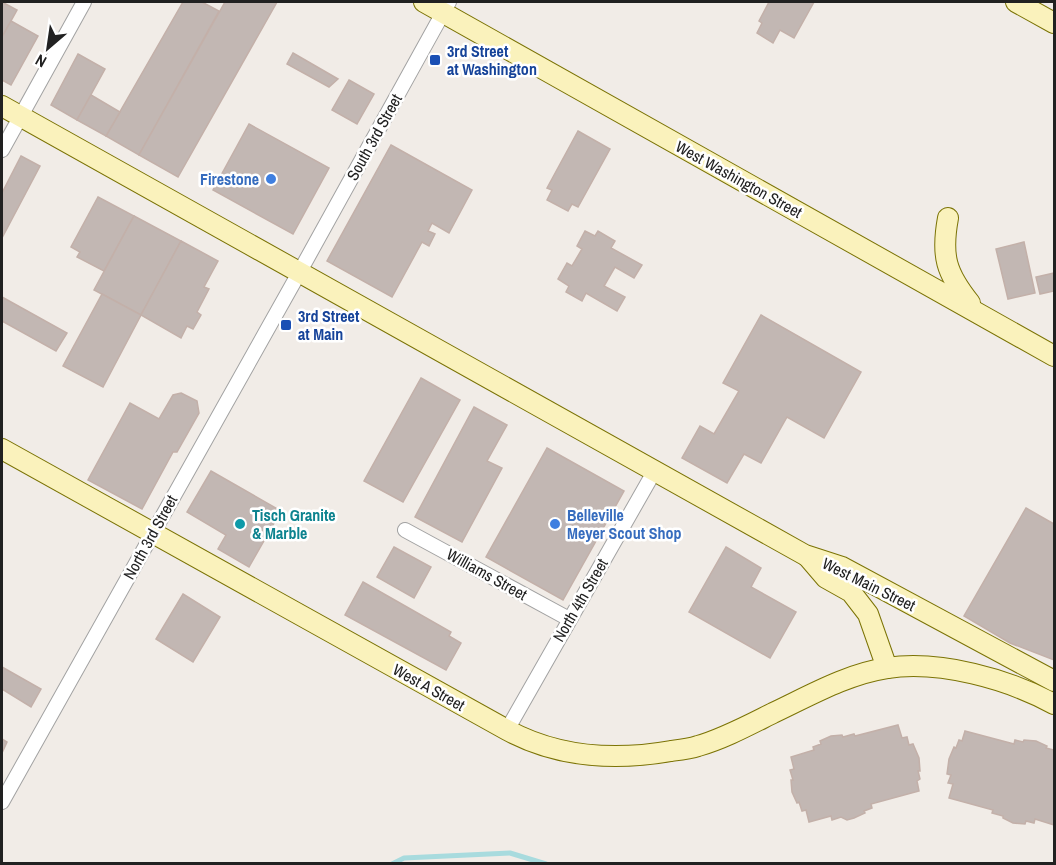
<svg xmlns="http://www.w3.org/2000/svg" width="1056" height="865" font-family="'Archivo Narrow',sans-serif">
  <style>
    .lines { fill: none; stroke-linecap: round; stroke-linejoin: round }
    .stream { stroke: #a8dbde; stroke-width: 5 }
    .building { fill: #c2b7b3; stroke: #c3b0a9; stroke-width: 1.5 }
    .street-casing { stroke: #a2a2a2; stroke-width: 16 }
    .secondary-casing { stroke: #7b7305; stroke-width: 22 }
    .street { stroke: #fff; stroke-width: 14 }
    .secondary { stroke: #faf2bc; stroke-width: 20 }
    .transit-dot { fill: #1a4fb4; stroke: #fff; stroke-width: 2 }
    .shop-dot { fill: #3f7fe0; stroke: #fff; stroke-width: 2 }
    .culture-dot { fill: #0f9aa8; stroke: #fff; stroke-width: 2 }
    .labels { text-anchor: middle; stroke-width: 5; stroke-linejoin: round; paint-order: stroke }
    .transit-label { font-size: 16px; font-weight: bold; fill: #164399; stroke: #fff; text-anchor: start }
    .street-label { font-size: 16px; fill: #212121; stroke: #fff }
    .shop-label { font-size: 16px; font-weight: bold; fill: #366cbe; stroke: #fff; text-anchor: end }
    .culture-label { font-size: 16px; font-weight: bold; fill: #0d838f; stroke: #fff; text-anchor: start }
  </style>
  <rect width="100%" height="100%" fill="#f1ece7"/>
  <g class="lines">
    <polyline class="stream" points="392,864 404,858 510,853 546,864"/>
  </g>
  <g class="building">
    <polygon points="2,2 17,10 2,37"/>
    <polygon points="183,2 202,2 219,11 139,155 106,136"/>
    <polygon points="225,2 277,2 178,177 139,155"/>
    <polygon points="769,2 814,2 794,38 780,30 773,43 757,33 762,23 759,21"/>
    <polygon points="11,21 38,36 11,85 2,80 2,37"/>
    <polygon points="293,53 338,79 329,87 287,64"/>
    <polygon points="78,54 105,69 77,120 51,105"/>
    <polygon points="349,80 374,94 357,124 332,110"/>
    <polygon points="91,95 120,112 106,136 77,120"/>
    <polygon points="249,124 329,168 293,234 213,190"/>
    <polygon points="578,131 610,149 578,207 572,204 568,211 547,200 552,190 547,188"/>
    <polygon points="391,145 472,190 449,233 432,223 428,231 435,234 429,246 422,242 392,297 327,261"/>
    <polygon points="21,156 40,166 2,238 2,193"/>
    <polygon points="98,197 134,216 104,271 77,257 80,252 71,247"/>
    <polygon points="134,216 181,241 141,315 94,290"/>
    <polygon points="585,231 595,236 598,231 615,241 611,248 642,265 634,278 615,267 604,286 625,297 617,311 586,293 582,301 566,292 569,286 558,279 567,263 572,266 582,249 577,246"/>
    <polygon points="181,241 218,261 204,287 209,289 197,312 201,315 193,329 187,326 181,338 141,315"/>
    <polygon points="1024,242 1035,293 1008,299 996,249"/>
    <polygon points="1054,273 1054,291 1040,294 1036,277"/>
    <polygon points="102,294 141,315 103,387 63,366"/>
    <polygon points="2,297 67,333 56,351 2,321"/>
    <polygon points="761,315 861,372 824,438 787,417 761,463 744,454 727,483 682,458 700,426 714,434 739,391 723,383"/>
    <polygon points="421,378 460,400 403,502 364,481"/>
    <polygon points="181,393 197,401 199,413 177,452 173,452 142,509 88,480 130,403 159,419 173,395"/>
    <polygon points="474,407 507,425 487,461 502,468 462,542 415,517"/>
    <polygon points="547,448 624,491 563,600 486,557"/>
    <polygon points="211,471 281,511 249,567 218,549 226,535 187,512"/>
    <polygon points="1026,508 1054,524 1054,660 1010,643 964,616"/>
    <polygon points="394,547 431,567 414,598 377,577"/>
    <polygon points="726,547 761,568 751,587 796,612 770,658 689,612"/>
    <polygon points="363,582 451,632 449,636 461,643 446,670 345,615"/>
    <polygon points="183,594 220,617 193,662 156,639"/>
    <polygon points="2,667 41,689 31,707 2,689"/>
    <polygon points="898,725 902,738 907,737 909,745 913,744 919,758 920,771 918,771 920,779 917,781 919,791 871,804 872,808 864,811 865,813 854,818 847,820 841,817 832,820 831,816 809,822 806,810 802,811 799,802 797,803 792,792 791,780 793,780 790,770 794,769 791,757 814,750 813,747 821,744 820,741 831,736 842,735 843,737 854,734 855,736"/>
    <polygon points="965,731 1014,744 1015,740 1023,742 1024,740 1036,741 1047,746 1046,748 1054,750 1054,825 1035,819 1034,823 1026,821 1025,824 1013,823 1003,818 1003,816 992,813 993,810 949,798 953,784 948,783 951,775 947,774 949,759 954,747 956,748 959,740 962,741"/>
    <polygon points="2,739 7,742 2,753"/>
  </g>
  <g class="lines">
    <defs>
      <g id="street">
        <polyline points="2,150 84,2"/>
        <polyline points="405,530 569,619"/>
        <polyline points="507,730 654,472"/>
        <polyline points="2,802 299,273 449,2"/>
      </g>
      <g id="secondary">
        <polyline points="424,2 1054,356"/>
        <polyline points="1016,2 1054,23"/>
        <polyline points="2,106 805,555 842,567 1054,681"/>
        <path d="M948 218C941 256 946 273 970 303"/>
        <path d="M2 449 507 730C557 757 614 761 671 751 679 750 689 749 698 746 723 739 749 725 773 713 809 696 847 674 887 668 940 660 1008 679 1054 704"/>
        <polyline points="808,557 826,578 851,592 868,614 887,668"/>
      </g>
    </defs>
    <use href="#street" class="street-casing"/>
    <use href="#secondary" class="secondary-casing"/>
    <use href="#street" class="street"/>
    <use href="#secondary" class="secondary"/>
  </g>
  <g class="transit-dot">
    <rect x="429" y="54" width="12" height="12" rx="3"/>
    <rect x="280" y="319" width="12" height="12" rx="3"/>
  </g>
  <g class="shop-dot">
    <circle cx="271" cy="179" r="6"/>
    <circle cx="555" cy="524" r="6"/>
  </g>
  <circle class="culture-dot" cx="240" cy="524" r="6"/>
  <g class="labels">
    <g class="transit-label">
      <text x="447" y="57">3rd Street<tspan x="447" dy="18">at Washington</tspan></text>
      <text x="298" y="322">3rd Street<tspan x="298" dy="18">at Main</tspan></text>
    </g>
    <g class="street-label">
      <text transform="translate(374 137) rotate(-61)" y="6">South 3rd Street</text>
      <text transform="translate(739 179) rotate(29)" y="6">West Washington Street</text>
      <text transform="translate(150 537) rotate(-61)" y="6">North 3rd Street</text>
      <text transform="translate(487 574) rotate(29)" y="6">Williams Street</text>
      <text transform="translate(869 584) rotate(26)" y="6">West Main Street</text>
      <text transform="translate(580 600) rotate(-60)" y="6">North 4th Street</text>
      <text transform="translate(429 687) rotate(29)" y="6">West A Street</text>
    </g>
    <g class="shop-label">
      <text x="259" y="185">Firestone</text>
      <text x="567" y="521" text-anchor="start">Belleville<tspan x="567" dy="18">Meyer Scout Shop</tspan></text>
    </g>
    <g class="culture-label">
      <text x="252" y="521">Tisch Granite<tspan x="252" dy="18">&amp; Marble</tspan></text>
    </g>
  </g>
  <rect width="1056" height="865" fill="none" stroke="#212121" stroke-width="6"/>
  <g transform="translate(48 48) rotate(209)" stroke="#ffffff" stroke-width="4.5" paint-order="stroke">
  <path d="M0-4.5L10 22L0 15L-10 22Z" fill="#212121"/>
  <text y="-9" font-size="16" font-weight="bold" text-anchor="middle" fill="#212121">N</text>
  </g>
</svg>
